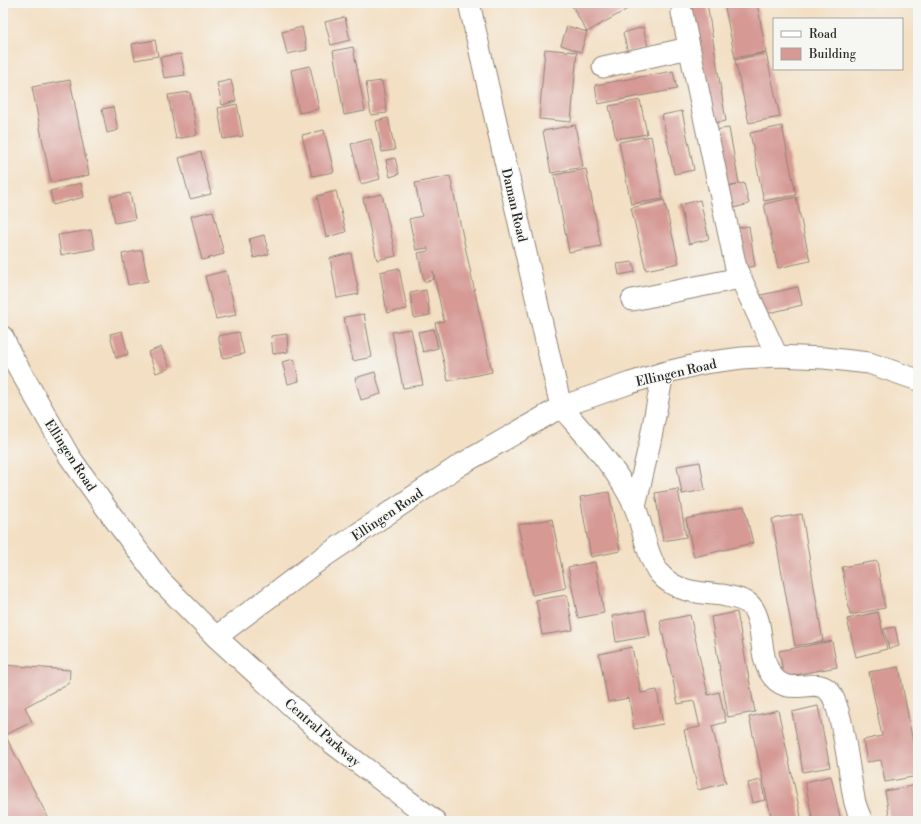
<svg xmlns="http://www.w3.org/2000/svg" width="921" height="824" font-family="'Libre Bodoni',serif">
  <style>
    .building { fill: #d69994 }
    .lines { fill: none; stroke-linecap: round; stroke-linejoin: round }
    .minor-casing { stroke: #8f8577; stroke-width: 23 }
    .minor { stroke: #fff; stroke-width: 21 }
    .labels { text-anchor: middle; stroke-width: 3; stroke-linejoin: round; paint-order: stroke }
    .street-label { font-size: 13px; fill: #2b2b2b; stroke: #f6f6f2 }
  </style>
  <rect width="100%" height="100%" fill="#f6f6f2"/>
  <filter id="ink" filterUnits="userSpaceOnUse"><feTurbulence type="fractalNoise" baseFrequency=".025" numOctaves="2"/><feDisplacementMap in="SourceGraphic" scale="8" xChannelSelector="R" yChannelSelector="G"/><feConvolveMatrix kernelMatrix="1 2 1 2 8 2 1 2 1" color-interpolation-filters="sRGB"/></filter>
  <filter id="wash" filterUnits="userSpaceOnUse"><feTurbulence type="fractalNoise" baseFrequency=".012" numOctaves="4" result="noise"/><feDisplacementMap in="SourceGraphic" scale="16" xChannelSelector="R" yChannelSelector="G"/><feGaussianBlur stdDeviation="0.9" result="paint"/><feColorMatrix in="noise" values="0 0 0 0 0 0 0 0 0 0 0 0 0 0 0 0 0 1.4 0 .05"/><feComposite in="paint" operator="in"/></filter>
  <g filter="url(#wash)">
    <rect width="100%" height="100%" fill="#f3dfc3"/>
    <g id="blocks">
      <g class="building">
        <polygon points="572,3 638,3 587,32 571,4"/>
        <polygon points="695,3 707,3 726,121 707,124 688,4"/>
        <polygon points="724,3 757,3 766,52 735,58"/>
        <polygon points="345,17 350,40 331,45 325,22"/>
        <polygon points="567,26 587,32 581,52 561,45"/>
        <polygon points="302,27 307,50 287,54 282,32"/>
        <polygon points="643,27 648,47 628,52 623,33"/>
        <polygon points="155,40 158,56 135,60 132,44"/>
        <polygon points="353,47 365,111 344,115 333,51"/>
        <polygon points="545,49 577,52 571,122 539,119"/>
        <polygon points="766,53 780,117 749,123 735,60"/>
        <polygon points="181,54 185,75 164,78 160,57"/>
        <polygon points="310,66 319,109 299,113 291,70"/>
        <polygon points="673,71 677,89 598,104 595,85"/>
        <polygon points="70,80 89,175 51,183 32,87"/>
        <polygon points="231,80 236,101 222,105 217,83"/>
        <polygon points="382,81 387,113 371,115 366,83"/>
        <polygon points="190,92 197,135 176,139 168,95"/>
        <polygon points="640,100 647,134 616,139 609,106"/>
        <polygon points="237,104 243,136 223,139 218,108"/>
        <polygon points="113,107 118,130 107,133 102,109"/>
        <polygon points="682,111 694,170 674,174 662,115"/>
        <polygon points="388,118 395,150 382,152 376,121"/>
        <polygon points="575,125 583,167 551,173 543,131"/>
        <polygon points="782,126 796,195 764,201 750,133"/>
        <polygon points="729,128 739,184 744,183 749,204 730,209 725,188 737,185 722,187 714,130"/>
        <polygon points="324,130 334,172 312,176 302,135"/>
        <polygon points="651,136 663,199 631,204 619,142"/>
        <polygon points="371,139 380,179 361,184 351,144"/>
        <polygon points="201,152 211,194 190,199 179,158"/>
        <polygon points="395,158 399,174 390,177 386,160"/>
        <polygon points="586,169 601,246 569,252 554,175"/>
        <polygon points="450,176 492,372 448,381 435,323 444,321 433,271 434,279 424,282 418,253 428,251 428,248 416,250 409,219 422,216 415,183"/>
        <polygon points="81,183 84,197 53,205 50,191"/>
        <polygon points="336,191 346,232 326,237 317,196"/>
        <polygon points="130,193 135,219 115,223 110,197"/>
        <polygon points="382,194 396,256 377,260 363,198"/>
        <polygon points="796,197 810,261 778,268 764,204"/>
        <polygon points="664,200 679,263 646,270 631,208"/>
        <polygon points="700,200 709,239 689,244 680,205"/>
        <polygon points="213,211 224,254 202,260 191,216"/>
        <polygon points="749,226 755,266 738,269 732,229"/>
        <polygon points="91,230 95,249 61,255 58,235"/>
        <polygon points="264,235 269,254 254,258 249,239"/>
        <polygon points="142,250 148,281 128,285 122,254"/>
        <polygon points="351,253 359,294 337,298 330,258"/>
        <polygon points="633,262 635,272 619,275 617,264"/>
        <polygon points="399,268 407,309 387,313 380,272"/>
        <polygon points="226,271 236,315 216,319 205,276"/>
        <polygon points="798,287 802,305 761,315 756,296"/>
        <polygon points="426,290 430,315 414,318 410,293"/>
        <polygon points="364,314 372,357 353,361 344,317"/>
        <polygon points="411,329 423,385 403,388 392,332"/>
        <polygon points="434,329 438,348 423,352 418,332"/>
        <polygon points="122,331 128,354 116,358 110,334"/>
        <polygon points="239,332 244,354 223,358 218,336"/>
        <polygon points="287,334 288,352 273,354 271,336"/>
        <polygon points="161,347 170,368 156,373 148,352"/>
        <polygon points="294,359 299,381 288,384 282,362"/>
        <polygon points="375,372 381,394 361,400 355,378"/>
        <polygon points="700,462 705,490 682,494 677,466"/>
        <polygon points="678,489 686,537 663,541 655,493"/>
        <polygon points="609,492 620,551 591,557 580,497"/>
        <polygon points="744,506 753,543 694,557 686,519"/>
        <polygon points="802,514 823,641 795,646 772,519"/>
        <polygon points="552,519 566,588 532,595 518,525"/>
        <polygon points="877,561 885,608 850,615 842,567"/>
        <polygon points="595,562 604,613 578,618 568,567"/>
        <polygon points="567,595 573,630 542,635 536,600"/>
        <polygon points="645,610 650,636 616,642 612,616"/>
        <polygon points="737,612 755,712 728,717 711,617"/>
        <polygon points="878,612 887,649 856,657 847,619"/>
        <polygon points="690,615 708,695 719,692 726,722 712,726 726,783 698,790 684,730 700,727 694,701 678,704 660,621"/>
        <polygon points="895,627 899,646 889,649 884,629"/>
        <polygon points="832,641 837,667 784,677 779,651"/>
        <polygon points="632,647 641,693 657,690 663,724 634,729 629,698 608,702 599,654"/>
        <polygon points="3,665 70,670 69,683 25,707 32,722 5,735 50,821 6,821 3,815"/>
        <polygon points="899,667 918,770 918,776 885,782 881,760 867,762 863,740 882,736 869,672"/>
        <polygon points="818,706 830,767 803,772 792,712"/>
        <polygon points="778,710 802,821 772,821 749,717"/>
        <polygon points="831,776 841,821 813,821 805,782"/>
        <polygon points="761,780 765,800 752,803 748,783"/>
        <polygon points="917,785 918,793 918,820 890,821 885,791"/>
      </g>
    </g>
  </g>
  <g filter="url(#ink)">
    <use href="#blocks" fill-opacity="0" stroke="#8f8577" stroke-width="1"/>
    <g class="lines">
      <defs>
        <g id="minor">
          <path d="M469 3 561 407C588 438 618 469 635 507 643 527 647 558 660 574 675 592 700 593 722 595 730 597 740 598 748 603 765 616 758 652 769 671 786 701 812 676 828 690 843 704 849 775 854 798 855 806 859 814 862 821"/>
          <polyline points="682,13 736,268 777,356"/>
          <polyline points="603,67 689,48"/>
          <polyline points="632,300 740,278"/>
          <polyline points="3,337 10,353 69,456 109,512 160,580 216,637 332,743 435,821"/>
          <polyline points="635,507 650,442 663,373"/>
          <polyline points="216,637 322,558 460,465 561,407 630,383 663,373 704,363 742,358 777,356 824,358 869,363 918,380"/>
        </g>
      </defs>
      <use href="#minor" class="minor-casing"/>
      <use href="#minor" class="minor"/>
    </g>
  </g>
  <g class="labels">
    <g class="street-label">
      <text transform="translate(515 205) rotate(77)" y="5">Daman Road</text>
      <text transform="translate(676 372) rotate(-13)" y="5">Ellingen Road</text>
      <text transform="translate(71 455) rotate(57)" y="5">Ellingen Road</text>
      <text transform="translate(387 514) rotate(-34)" y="5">Ellingen Road</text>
      <text transform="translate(323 732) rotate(41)" y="5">Central Parkway</text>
    </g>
  </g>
  <rect width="921" height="824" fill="none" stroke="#f6f6f2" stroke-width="16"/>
  <rect x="773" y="18" width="130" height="52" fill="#f6f6f2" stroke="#a5a5a2"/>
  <rect x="781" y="31" width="20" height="6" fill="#ffffff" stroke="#a5a5a2"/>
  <text x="809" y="38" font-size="12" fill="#2b2b2b">Road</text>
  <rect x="781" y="48" width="20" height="12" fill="#d69994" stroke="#a5a5a2"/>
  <text x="809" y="58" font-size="12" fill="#2b2b2b">Building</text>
</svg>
